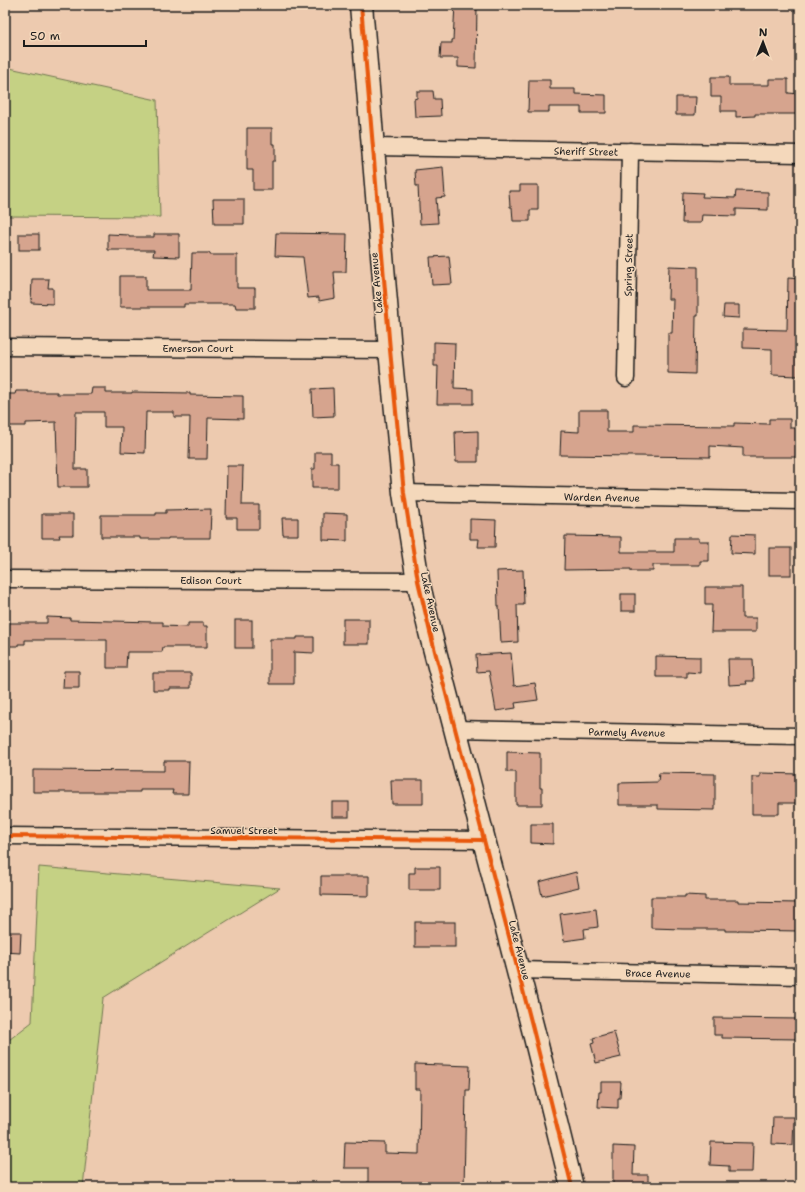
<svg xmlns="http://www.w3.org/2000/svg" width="805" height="1192" font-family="'Shantell Sans',sans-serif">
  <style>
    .green { fill: #c5d184; stroke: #707650 }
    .building { fill: #d6a48e; stroke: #1c1c1c }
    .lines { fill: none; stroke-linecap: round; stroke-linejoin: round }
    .street-casing { stroke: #1c1c1c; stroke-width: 19 }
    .secondary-casing { stroke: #1c1c1c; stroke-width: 25 }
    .street { stroke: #f4d8bb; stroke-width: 16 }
    .secondary { stroke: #f4d8bb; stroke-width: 22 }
    .cycleway-casing { stroke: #f4d8bb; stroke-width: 6 }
    .cycleway { stroke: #e8590c; stroke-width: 4 }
    .labels { text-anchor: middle; stroke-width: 3; stroke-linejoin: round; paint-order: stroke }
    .street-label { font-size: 10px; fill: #1c1c1c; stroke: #f4d8bb }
  </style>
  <rect width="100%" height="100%" fill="#edcaaf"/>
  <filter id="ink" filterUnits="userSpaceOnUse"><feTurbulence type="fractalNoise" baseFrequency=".025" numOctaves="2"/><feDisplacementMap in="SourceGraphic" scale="8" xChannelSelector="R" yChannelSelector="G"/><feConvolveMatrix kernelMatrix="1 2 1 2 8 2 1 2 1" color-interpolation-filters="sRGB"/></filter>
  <g filter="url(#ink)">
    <g class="green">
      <polygon points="5,67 157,100 160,217 5,216"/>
      <polygon points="39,867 280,888 103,998 83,1187 5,1187 5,1043 32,1022"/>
    </g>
    <g class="building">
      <polygon points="455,5 477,5 476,68 458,67 458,58 440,58 441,43 452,43 452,40 453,40"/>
      <polygon points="711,77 729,77 729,85 769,85 769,79 788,79 788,93 800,94 800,114 755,114 755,116 736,117 736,111 721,111 721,97 711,97"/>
      <polygon points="529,80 550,80 550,89 575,89 575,94 606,95 606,113 581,113 581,107 549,107 549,112 528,112"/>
      <polygon points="417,91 433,91 434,99 440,99 441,116 415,117 414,99 417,98"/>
      <polygon points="676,97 696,97 695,115 676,115"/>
      <polygon points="247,128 272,128 272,144 275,144 275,161 272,161 272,190 253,190 253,170 247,170"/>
      <polygon points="443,167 445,197 436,198 438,223 420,224 418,186 416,186 415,170"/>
      <polygon points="520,185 538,185 538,210 530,210 530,221 513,221 512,207 510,207 509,191 520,191"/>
      <polygon points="736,191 768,192 768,210 736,209 736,216 702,215 701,223 682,223 683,192 703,193 702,197 735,198"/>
      <polygon points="213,199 244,199 244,224 214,224"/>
      <polygon points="276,233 347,234 346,272 334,272 335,285 334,285 335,298 319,301 319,297 308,298 303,257 275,256"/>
      <rect x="19" y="234" width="20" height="16"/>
      <polygon points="108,234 129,235 129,237 154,237 154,234 179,234 179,257 153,256 154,250 108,250"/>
      <polygon points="192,253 210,253 210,255 237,255 237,288 255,288 255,308 236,308 235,304 184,304 184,307 120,307 120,276 146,276 146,290 191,290"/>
      <polygon points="449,256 452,284 432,285 430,257"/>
      <polygon points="669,266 698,267 698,316 696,316 695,374 668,373 668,333 672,333 673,299 668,299"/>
      <polygon points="788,278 800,279 800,335 799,335 798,376 772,375 772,349 743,348 743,329 787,330"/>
      <polygon points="32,279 49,279 48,288 53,288 53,304 31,303"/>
      <polygon points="724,305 739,305 739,318 723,317"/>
      <polygon points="434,342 455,343 454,388 473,389 473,404 437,404 438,366 434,366"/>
      <polygon points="92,388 106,388 106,393 132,393 132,392 190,393 190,395 243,396 243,419 208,418 207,459 189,459 190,417 174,417 174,412 146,412 145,453 121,452 122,427 104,427 104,412 76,412 75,469 87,469 87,487 58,487 56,422 26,423 26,426 5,426 5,394 15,394 16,391 28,391 28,392 57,392 57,394 91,394"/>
      <polygon points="333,388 334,416 313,417 312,389"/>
      <polygon points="579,410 607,410 607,432 634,432 634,425 734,426 734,423 769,424 769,419 790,419 790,428 800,428 800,457 743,457 743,448 710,446 710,457 560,455 561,431 579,432"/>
      <polygon points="478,431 478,462 456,462 455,432"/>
      <polygon points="315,452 331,452 331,463 338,463 338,488 312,488 312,469 315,469"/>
      <polygon points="227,466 243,466 242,505 259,505 259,529 237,529 237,518 226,518"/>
      <polygon points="211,509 210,538 168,538 168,539 140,539 140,537 101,537 101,515 156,515 156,513 166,513 166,510"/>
      <polygon points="323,513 347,514 347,541 323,540"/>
      <polygon points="42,514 73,514 73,535 59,535 60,538 42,538"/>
      <polygon points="282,518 298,518 298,535 283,535"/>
      <polygon points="470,519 496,520 495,547 478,547 479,539 470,539"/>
      <polygon points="732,534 755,535 755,554 731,553"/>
      <polygon points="565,536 621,537 621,552 674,552 674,538 699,538 699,541 709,541 709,561 700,561 700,565 653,565 653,571 631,571 631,569 564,570"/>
      <rect x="769" y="548" width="22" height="27"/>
      <polygon points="523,570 524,605 517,605 518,642 501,643 499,606 498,606 497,571"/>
      <polygon points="705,587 742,587 742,618 756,618 756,632 711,632 712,605 705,605"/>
      <rect x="621" y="594" width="14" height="17"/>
      <polygon points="47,617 70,618 70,620 155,622 163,622 163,626 188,627 188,623 203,623 203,626 207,626 207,647 163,647 162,652 127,652 126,668 107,668 107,640 25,640 25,644 18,644 18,646 5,646 5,623 47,623"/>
      <rect x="343" y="619" width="26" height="25"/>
      <rect x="235" y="620" width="17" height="28"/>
      <polygon points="297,637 314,637 314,653 294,652 294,684 270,684 270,639 297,639"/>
      <polygon points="511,653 514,686 535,683 538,700 515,703 516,708 496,711 489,671 477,672 476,655"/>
      <polygon points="656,656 700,657 700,673 687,672 687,677 656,677"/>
      <polygon points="728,659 753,659 754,681 746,681 747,684 729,685"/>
      <polygon points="64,671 79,671 79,688 63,688"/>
      <polygon points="153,673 191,673 191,688 170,688 170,690 153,690"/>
      <polygon points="507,752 540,753 540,788 542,788 542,805 516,805 516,772 507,772"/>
      <polygon points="164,761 189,761 188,794 172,794 173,790 140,790 140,792 33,792 33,770 164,771"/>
      <polygon points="659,773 715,774 715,810 658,809 658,805 619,805 619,783 658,782"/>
      <polygon points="760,773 800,774 800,803 779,803 779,814 752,814 752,777 760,777"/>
      <polygon points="391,780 423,780 423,804 392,804"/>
      <rect x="332" y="802" width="17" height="15"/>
      <polygon points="531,824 553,824 553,844 531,843"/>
      <polygon points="415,867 440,867 440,890 409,890 409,873 415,873"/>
      <polygon points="576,872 579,887 542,896 539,882"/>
      <polygon points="321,876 369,876 369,896 321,895"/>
      <polygon points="685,895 705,896 705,900 738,900 738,902 800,903 800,931 738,930 738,931 725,931 725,929 683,929 651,928 651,897 685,897"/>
      <polygon points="596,909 598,927 584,929 585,938 564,941 560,914"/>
      <rect x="415" y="922" width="40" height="25"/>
      <polygon points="5,932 21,932 20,953 5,952"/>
      <polygon points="714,1018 800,1019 800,1039 722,1038 722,1035 714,1035"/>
      <polygon points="614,1032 621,1057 596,1063 591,1044 594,1043 593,1038"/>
      <polygon points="415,1064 470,1066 469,1090 466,1090 464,1187 368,1187 368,1168 344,1168 345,1142 385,1143 385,1153 419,1154 420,1089 415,1089"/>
      <polygon points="601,1082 621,1082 620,1098 618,1098 618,1108 598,1107 599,1092 601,1092"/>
      <polygon points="773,1117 794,1117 793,1145 772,1144"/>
      <polygon points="711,1142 753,1143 752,1172 729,1172 729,1166 710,1165"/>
      <polygon points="613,1146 634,1147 633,1175 648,1175 648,1187 613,1187"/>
    </g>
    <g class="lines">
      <defs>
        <g id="street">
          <polyline points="373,147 800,154"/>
          <polyline points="5,347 390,350"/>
          <polyline points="626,378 630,151"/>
          <polyline points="404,493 800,501"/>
          <polyline points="5,579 418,581"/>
          <polyline points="455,729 800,736"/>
          <polyline points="5,836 484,840"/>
          <polyline points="517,970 800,976"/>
        </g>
        <polyline id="secondary" points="361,5 390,350 404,493 418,581 430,632 533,1029 572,1187"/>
      </defs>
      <use href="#street" class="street-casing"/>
      <use href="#secondary" class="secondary-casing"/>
      <use href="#street" class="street"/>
      <use href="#secondary" class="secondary"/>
      <defs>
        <g id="cycleway">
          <polyline points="361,5 390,350 404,493 418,581 430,632 533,1029 572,1187"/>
          <polyline points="5,836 484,840"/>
        </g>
      </defs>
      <use href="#cycleway" class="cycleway-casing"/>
      <use href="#cycleway" class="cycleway"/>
    </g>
  </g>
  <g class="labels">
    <g class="street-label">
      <text transform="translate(586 151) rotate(1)" y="4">Sheriff Street</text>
      <text transform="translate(628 265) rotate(-89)" y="4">Spring Street</text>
      <text transform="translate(376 283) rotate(-95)" y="4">Lake Avenue</text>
      <text x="198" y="352">Emerson Court</text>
      <text transform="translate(602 497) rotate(1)" y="4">Warden Avenue</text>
      <text x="211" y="584">Edison Court</text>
      <text transform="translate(431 602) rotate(78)" y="4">Lake Avenue</text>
      <text transform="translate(627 732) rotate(1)" y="4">Parmely Avenue</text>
      <text x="244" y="834">Samuel Street</text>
      <text transform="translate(520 950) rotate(76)" y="4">Lake Avenue</text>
      <text transform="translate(658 973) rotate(1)" y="4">Brace Avenue</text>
    </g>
  </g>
  <rect width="805" height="1192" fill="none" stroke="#f4d8bb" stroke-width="20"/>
  <rect x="10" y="10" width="785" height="1172" fill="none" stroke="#1c1c1c" stroke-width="1.5" filter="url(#ink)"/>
  <g transform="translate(763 42) rotate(1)" stroke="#f4d8bb" stroke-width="3" paint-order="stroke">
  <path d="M0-3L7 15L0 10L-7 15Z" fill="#1c1c1c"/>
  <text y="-6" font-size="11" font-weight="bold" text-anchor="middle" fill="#1c1c1c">N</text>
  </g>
  <path d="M24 40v6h122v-6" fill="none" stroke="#1c1c1c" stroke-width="2"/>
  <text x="30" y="40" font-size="12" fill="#1c1c1c" stroke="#f4d8bb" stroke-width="3" paint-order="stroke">50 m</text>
</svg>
